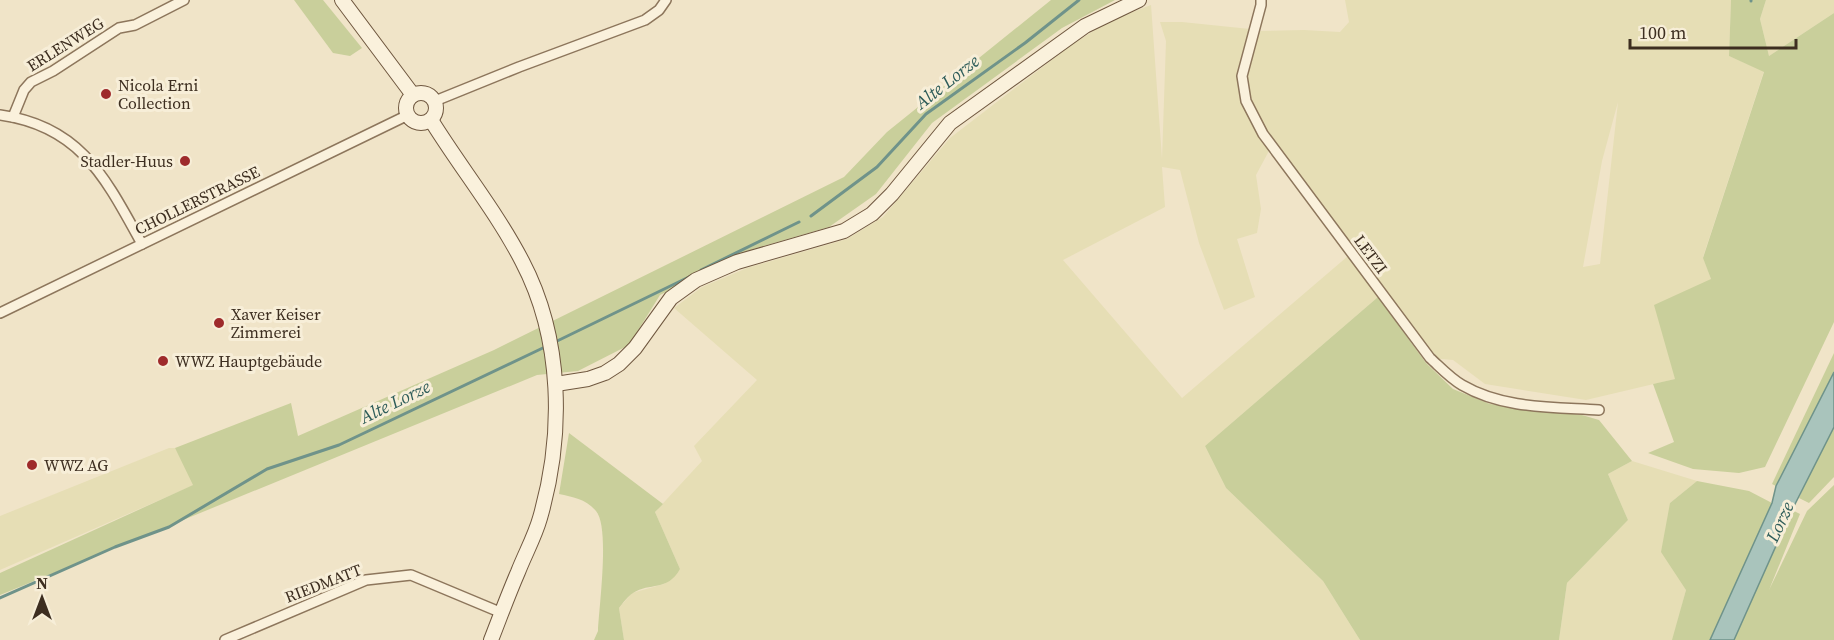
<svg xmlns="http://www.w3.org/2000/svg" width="1834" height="640" font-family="'Source Serif 4',serif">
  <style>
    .farmland { fill: #e6deb5; fill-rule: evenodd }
    .green { fill: #c9cf9b }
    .water { fill: #a9c4bc; stroke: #6f938a; stroke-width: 1.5 }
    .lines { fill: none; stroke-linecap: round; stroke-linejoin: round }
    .stream { stroke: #6f938a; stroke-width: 3 }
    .street-casing { stroke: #8d765c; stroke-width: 12 }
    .secondary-casing { stroke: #6f573f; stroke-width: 16 }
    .street { stroke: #faf1dc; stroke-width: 9 }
    .secondary { stroke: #faf1dc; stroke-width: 14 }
    .poi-dot { fill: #9e2a2b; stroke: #f7eed8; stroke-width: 2 }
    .labels { text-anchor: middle; stroke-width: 6; stroke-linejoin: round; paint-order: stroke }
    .street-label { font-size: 16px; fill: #3d2e20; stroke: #f7eed8 }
    .poi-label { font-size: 16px; fill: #3d2e20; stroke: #f7eed8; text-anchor: start }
    .water-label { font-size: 18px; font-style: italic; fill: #2f5d5a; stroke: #f7eed8 }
  </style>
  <rect width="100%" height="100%" fill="#f0e4c8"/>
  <g class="farmland">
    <path d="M1345 0H1731L1729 56 1764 71 1703 257 1711 279 1675 379 1586 400 1485 384 1453 360 1430 358 1263 134 1246 101 1242 76 1249 50 1259 31 1304 30 1340 32 1349 22ZM1618 102 1600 264 1583 267 1602 161Z"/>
    <polygon points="1766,0 1834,0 1834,13 1769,56 1760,19"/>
    <polygon points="1151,5 1162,159 1166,41 1160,22 1182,22 1250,29 1238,81 1247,114 1270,149 1256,175 1261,209 1257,233 1237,239 1255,297 1224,310 1199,243 1180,170 1162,167 1165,207 1063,260 1182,398 1348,256 1378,297 1205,446 1226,488 1323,581 1360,640 624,640 619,608 632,593 664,584 680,569 655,512 702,461 694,446 757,380 674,308 702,287 747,268 847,239 883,217 950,138 1070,46 1109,21"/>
    <polygon points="169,448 175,448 194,485 0,570 0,516"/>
    <polygon points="1632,461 1697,481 1670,503 1686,590 1673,640 1559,640 1567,583 1628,520 1608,474"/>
  </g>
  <g class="green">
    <polygon points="294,0 323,0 362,48 350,56 333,53"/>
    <polygon points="1051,0 1115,0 1062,28 932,123 876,194 829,227 753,249 660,295 629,345 578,371 537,375 0,595 0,573 193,485 175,448 291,403 298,436 494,350 844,177 887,132"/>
    <polygon points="1731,0 1766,0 1760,19 1769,56 1834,13 1834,322 1765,467 1739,473 1693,469 1648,453 1674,442 1653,384 1675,379 1654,305 1711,279 1703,258 1764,72 1729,56"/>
    <polygon points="1378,297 1426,363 1453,389 1490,404 1582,415 1599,420 1632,461 1608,474 1628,520 1567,583 1559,640 1360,640 1323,581 1226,488 1205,446"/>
    <polygon points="1834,353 1834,372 1776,486 1772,484"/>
    <polygon points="1834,427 1834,477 1809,503 1799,498 1816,459"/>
    <path d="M569 433 663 504 655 512 680 569C667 592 650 582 633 593 628 596 623 603 619 608L624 640H594L598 631C599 607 610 527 596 511 586 499 573 497 559 494Z"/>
    <polygon points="1697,481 1749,491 1772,503 1710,640 1672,640 1686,590 1661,552 1670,503"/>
    <polygon points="1834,485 1834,640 1734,640 1792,510 1800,514 1769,590 1807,511"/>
  </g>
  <polygon class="water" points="1834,372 1834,427 1792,510 1734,640 1710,640 1772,503 1776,486"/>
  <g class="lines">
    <g class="stream">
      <polyline points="1751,1 1751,0"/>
      <polyline points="811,216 877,167 926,114 1025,43 1079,0"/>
      <polyline points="701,270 799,222"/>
      <polyline points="553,343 693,275"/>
      <polyline points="0,598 115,547 169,527 267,469 339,445 547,346"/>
    </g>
    <defs>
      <g id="street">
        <path d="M1261 0V5L1242 76 1246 101 1263 134 1430 358C1440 367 1450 378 1462 385 1503 409 1552 407 1599 410"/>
        <polyline points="435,101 519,67 645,20 659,10 666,0"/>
        <path d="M0 115C81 126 106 179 142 244"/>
        <polyline points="13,117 24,90 31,82 53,71 119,28 135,25 184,0"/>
        <polyline points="0,313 408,115"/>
        <polyline points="225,640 366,580 411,575 502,613"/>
      </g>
      <g id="secondary">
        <polyline points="342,0 413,95"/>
        <circle cx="421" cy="108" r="15"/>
        <path d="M431 120C460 167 496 211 522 261 563 339 564 435 540 518 535 536 525 554 518 572 508 595 500 617 491 640"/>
        <polyline points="556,384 588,379 605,373 619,364 635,348 671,298 696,280 737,262 844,231 872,214 892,194 950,123 1085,26 1139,0"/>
      </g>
    </defs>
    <use href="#street" class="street-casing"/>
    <use href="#secondary" class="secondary-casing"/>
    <use href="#street" class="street"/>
    <use href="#secondary" class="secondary"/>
  </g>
  <g class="poi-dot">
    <circle cx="106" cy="94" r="6"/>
    <circle cx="185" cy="161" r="6"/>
    <circle cx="219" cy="323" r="6"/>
    <circle cx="163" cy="361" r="6"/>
    <circle cx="32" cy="465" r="6"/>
  </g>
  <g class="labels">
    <g class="street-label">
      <text transform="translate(65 44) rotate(-32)" y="6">ERLENWEG</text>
      <text transform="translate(197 200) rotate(-26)" y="6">CHOLLERSTRASSE</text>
      <text transform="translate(1371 254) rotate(53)" y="6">LETZI</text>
      <text transform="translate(323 583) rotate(-21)" y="6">RIEDMATT</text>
    </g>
    <g class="poi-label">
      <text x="118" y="91">Nicola Erni<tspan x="118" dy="18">Collection</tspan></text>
      <text x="173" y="167" text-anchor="end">Stadler-Huus</text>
      <text x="231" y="320">Xaver Keiser<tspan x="231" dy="18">Zimmerei</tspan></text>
      <text x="175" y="367">WWZ Hauptgebäude</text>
      <text x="44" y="471">WWZ AG</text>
    </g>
    <g class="water-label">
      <text transform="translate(947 82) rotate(-38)" y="6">Alte Lorze</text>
      <text transform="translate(395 402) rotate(-26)" y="6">Alte Lorze</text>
      <text transform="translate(1780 522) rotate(-65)" y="6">Lorze</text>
    </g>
  </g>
  <g transform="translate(42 598)" stroke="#f7eed8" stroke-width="4.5" paint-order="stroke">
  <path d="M0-4.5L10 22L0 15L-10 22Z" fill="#3d2e20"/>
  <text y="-9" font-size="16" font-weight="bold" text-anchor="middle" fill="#3d2e20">N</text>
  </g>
  <path d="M1630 39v9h166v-9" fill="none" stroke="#3d2e20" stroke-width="3"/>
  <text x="1639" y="39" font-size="18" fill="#3d2e20" stroke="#f7eed8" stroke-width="4.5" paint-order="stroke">100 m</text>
</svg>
